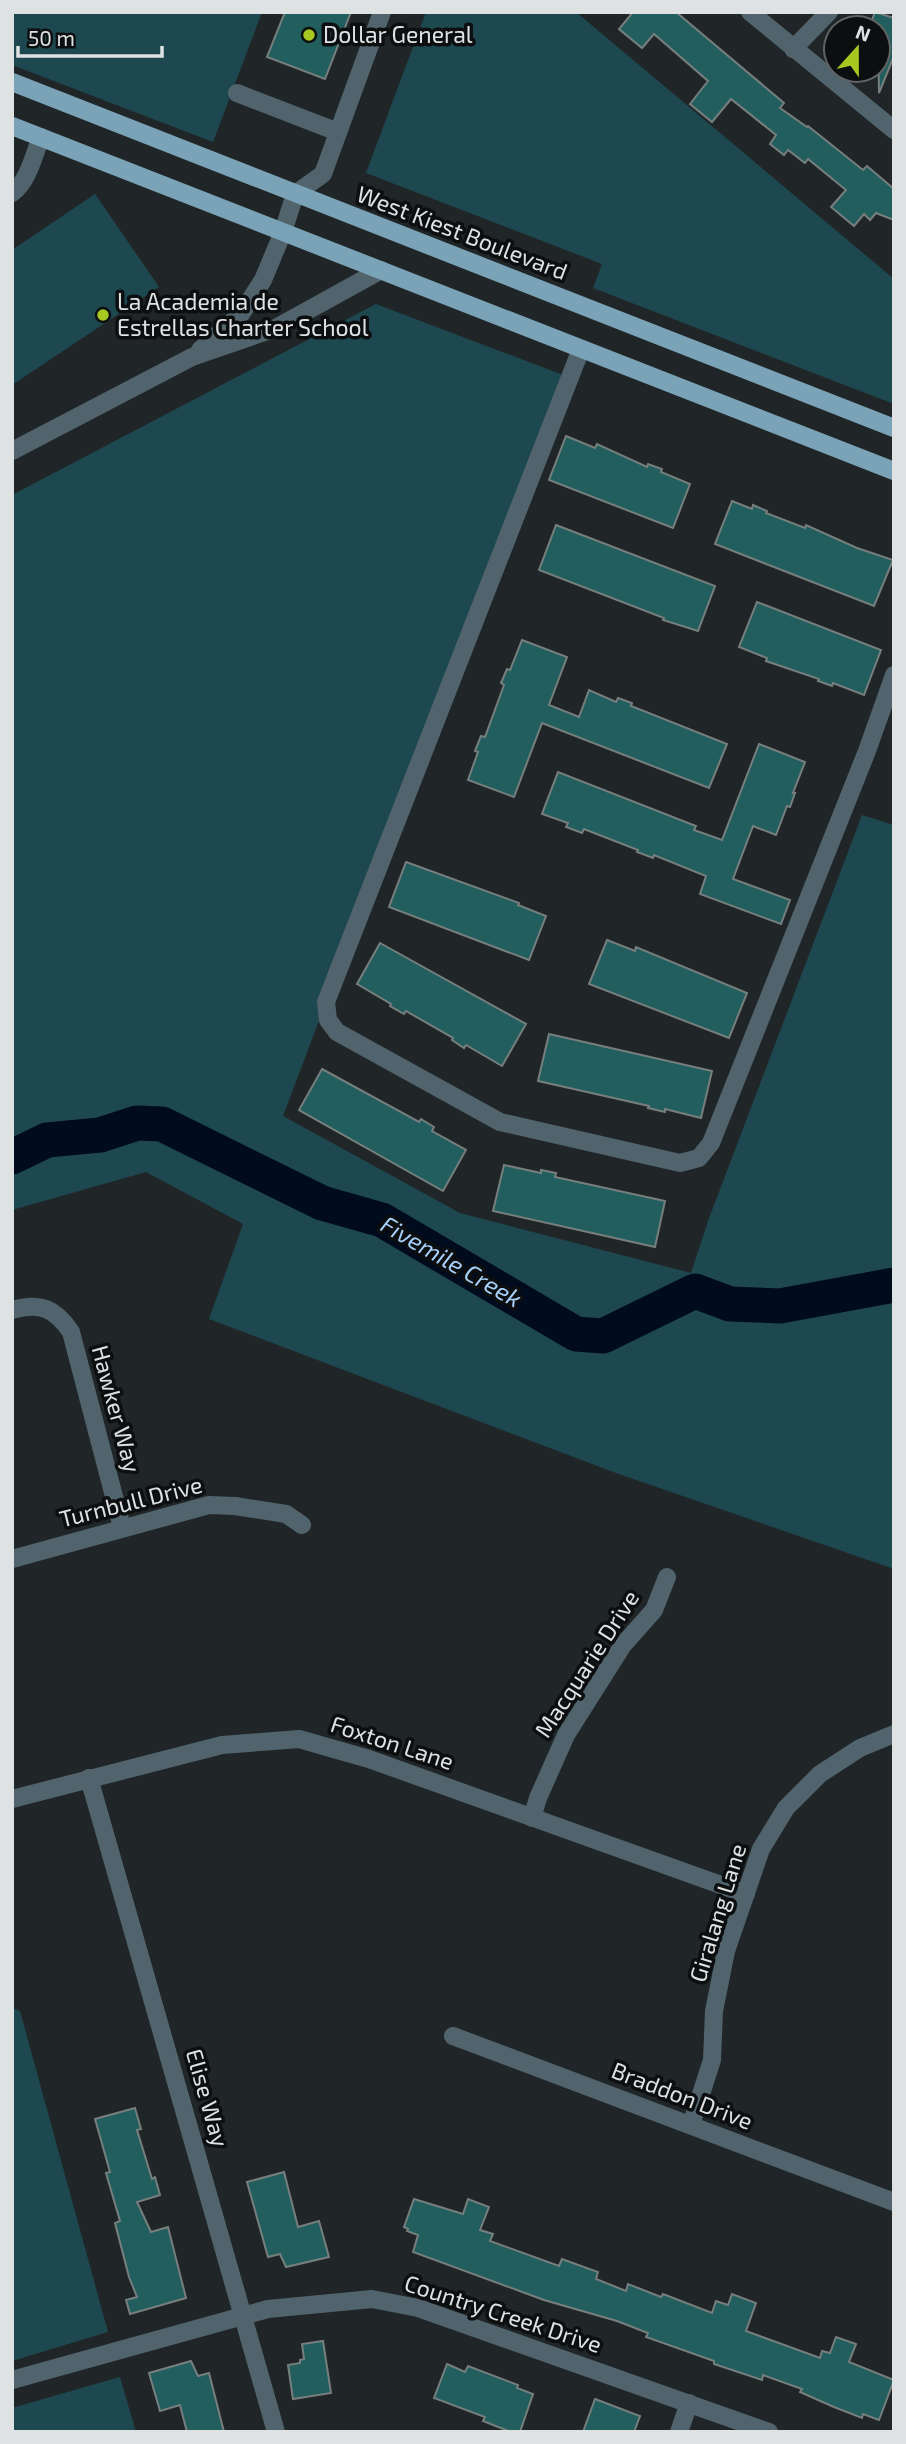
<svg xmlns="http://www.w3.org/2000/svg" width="906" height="2444" font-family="'Exo 2',sans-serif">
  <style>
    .green { fill: #1e4850 }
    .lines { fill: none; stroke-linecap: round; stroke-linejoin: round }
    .river { stroke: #000b1e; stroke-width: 35 }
    .building { fill: #215e5d; stroke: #777f7e; stroke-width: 2 }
    .minor { stroke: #51646d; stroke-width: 18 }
    .major { stroke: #7ba3b7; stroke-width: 18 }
    .poi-dot { fill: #a6c820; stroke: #0c0e0f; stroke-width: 2.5 }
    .labels { text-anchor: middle; stroke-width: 7; stroke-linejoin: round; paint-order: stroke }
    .poi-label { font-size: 23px; fill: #dee2e3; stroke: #0c0e0f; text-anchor: start }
    .street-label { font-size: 23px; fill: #dee2e3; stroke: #0c0e0f }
    .water-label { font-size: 24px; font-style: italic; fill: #a6d0f9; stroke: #0c0e0f }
  </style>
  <rect width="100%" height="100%" fill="#202627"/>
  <g class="green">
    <polygon points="12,12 262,12 213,142 12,65"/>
    <polygon points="426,12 576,12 894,279 894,404 593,288 602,264 366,173"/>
    <polygon points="95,194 159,287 12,385 12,250"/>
    <polygon points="376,304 563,375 283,1116 460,1213 691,1273 708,1221 862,815 894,825 894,1569 616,1473 209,1319 243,1224 146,1172 12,1210 12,495"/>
    <polygon points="12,2008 20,2011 108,2332 12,2361"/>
    <polygon points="120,2377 136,2432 12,2432 12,2408"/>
  </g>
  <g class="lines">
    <polyline class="river" points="12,1157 47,1140 100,1135 137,1123 162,1124 322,1203 382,1220 576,1334 603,1336 695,1291 730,1304 780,1306 894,1285"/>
  </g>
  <g class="building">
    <polygon points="285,12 351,12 325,79 267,57"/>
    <polygon points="633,12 676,12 784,103 780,108 807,127 808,126 863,170 867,166 894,189 894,220 876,213 870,220 864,214 854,226 831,207 846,190 808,159 805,163 788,150 784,155 770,144 776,135 731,99 712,122 690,104 708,81 654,34 642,48 619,29"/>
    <polygon points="875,12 894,18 894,56 879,93 878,28 869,28"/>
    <polygon points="566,436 595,448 597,444 647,467 648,464 662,469 661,472 690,484 673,528 549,480"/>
    <polygon points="732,501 752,509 753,505 767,511 766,513 805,528 806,525 857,548 893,560 874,606 715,544"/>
    <polygon points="556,525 715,586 698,631 663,620 664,618 539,570"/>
    <polygon points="757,602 881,650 864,695 833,683 832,686 818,681 819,679 766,661 767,658 739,647"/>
    <polygon points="522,640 567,657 549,705 579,717 589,690 616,702 618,698 632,703 631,706 727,744 709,788 542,723 514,797 468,780 478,752 475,751 481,736 485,737 504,685 501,683 507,669 510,670"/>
    <polygon points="759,744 805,762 793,793 795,793 790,807 787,806 776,835 753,826 733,879 790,900 781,924 700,894 706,876 654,855 653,858 637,852 638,850 584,829 582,833 566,827 568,823 542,814 558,772 696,826 694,830 722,840"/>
    <polygon points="406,862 519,903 518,905 546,916 529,960 389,907"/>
    <polygon points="607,940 635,951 636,947 747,993 729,1038 589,984"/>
    <polygon points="380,943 526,1024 502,1066 466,1045 464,1048 452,1040 453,1038 406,1011 404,1014 390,1006 391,1004 357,984"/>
    <polygon points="549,1034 712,1071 701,1118 665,1109 665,1112 648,1108 649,1106 538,1081"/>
    <polygon points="322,1069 419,1122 421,1119 434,1127 432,1131 466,1150 443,1191 299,1110"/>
    <polygon points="504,1165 541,1173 541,1170 556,1173 555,1177 665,1201 655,1247 493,1211"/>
    <polygon points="135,2108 141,2129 137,2130 152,2179 155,2177 160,2195 137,2202 151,2232 168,2227 186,2298 130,2314 126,2300 137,2297 129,2277 115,2223 120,2221 106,2173 110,2172 95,2119"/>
    <polygon points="284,2172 298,2227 319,2221 329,2257 286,2267 280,2254 268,2257 247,2182"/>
    <polygon points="414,2199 463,2214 468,2199 489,2207 480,2230 493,2234 490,2241 559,2266 562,2259 598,2272 596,2279 626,2291 628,2284 661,2297 663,2294 712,2313 716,2301 728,2305 732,2294 756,2303 746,2331 820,2358 822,2351 830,2353 836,2337 856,2344 849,2362 894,2380 879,2420 863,2414 862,2418 834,2407 800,2392 802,2389 763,2375 762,2380 714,2364 714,2361 646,2337 648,2333 617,2321 544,2300 413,2252 418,2235 407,2231 408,2229 404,2227"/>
    <polygon points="323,2341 331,2393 293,2399 288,2365 300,2363 300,2360 304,2359 302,2344"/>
    <polygon points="191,2361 198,2376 209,2373 224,2432 187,2432 180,2405 160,2411 149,2373"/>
    <polygon points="447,2364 465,2372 468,2366 518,2385 517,2388 533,2394 520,2432 511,2432 483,2421 485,2417 434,2398"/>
    <polygon points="595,2399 640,2416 634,2432 583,2432"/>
  </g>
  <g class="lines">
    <g class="minor">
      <polyline points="750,12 894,130"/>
      <polyline points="793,49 829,12"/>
      <polyline points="237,93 338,132"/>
      <path d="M12 193C28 182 34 155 41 137"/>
      <polyline points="581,349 326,1002 328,1020 337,1032 500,1122 680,1163 699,1158 711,1143 867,751 894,675"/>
      <polyline points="200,350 241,314 263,280 283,232 295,194 323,174 382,12"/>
      <polyline points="12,451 192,357 276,328 381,270"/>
      <path d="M12 1310C40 1302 55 1308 71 1332L122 1527"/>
      <polyline points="12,1559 209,1505 235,1506 286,1514 302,1525"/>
      <polyline points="89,1778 276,2432"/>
      <polyline points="12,1799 222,1745 299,1739 369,1759 746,1894"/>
      <polyline points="532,1818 538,1798 566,1735 623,1645 654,1610 667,1577"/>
      <polyline points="453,2036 894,2202"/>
      <polyline points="691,2125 712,2060 714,2011 726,1951 761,1849 786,1808 820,1774 860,1748 894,1734"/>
      <polyline points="12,2380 268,2309 372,2299 418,2308 769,2432"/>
      <polyline points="679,2432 689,2403"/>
    </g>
    <g class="major">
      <polyline points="12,82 894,428"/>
      <polyline points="12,126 894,471"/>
    </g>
  </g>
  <g class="poi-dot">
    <circle cx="309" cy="35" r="7"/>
    <circle cx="103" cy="315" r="7"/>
  </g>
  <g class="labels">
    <g class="poi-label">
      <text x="323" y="43">Dollar General</text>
      <text x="117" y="310">La Academia de<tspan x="117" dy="26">Estrellas Charter School</tspan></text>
    </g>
    <g class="street-label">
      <text transform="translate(462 233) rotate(21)" y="8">West Kiest Boulevard</text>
      <text transform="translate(116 1409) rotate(75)" y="8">Hawker Way</text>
      <text transform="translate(131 1502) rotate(-14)" y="8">Turnbull Drive</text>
      <text transform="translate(587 1664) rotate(-57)" y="8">Macquarie Drive</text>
      <text transform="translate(392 1743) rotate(18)" y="8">Foxton Lane</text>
      <text transform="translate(718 1913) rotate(-73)" y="8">Giralang Lane</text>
      <text transform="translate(682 2096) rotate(21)" y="8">Braddon Drive</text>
      <text transform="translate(207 2098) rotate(74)" y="8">Elise Way</text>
      <text transform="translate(503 2314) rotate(18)" y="8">Country Creek Drive</text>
    </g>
    <g class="water-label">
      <text transform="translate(451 1262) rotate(30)" y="8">Fivemile Creek</text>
    </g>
  </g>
  <rect width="906" height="2444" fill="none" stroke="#dee2e3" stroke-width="28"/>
  <g transform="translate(857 49) rotate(21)"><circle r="33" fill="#0c0e0f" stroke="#606364" stroke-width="2"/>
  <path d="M0-5L12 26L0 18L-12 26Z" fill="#a6c820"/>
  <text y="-10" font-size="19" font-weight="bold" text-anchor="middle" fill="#dee2e3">N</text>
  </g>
  <path d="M18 46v10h144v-10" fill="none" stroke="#dee2e3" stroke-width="3.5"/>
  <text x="28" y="46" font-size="21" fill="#dee2e3" stroke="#0c0e0f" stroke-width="5" paint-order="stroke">50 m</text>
</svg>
